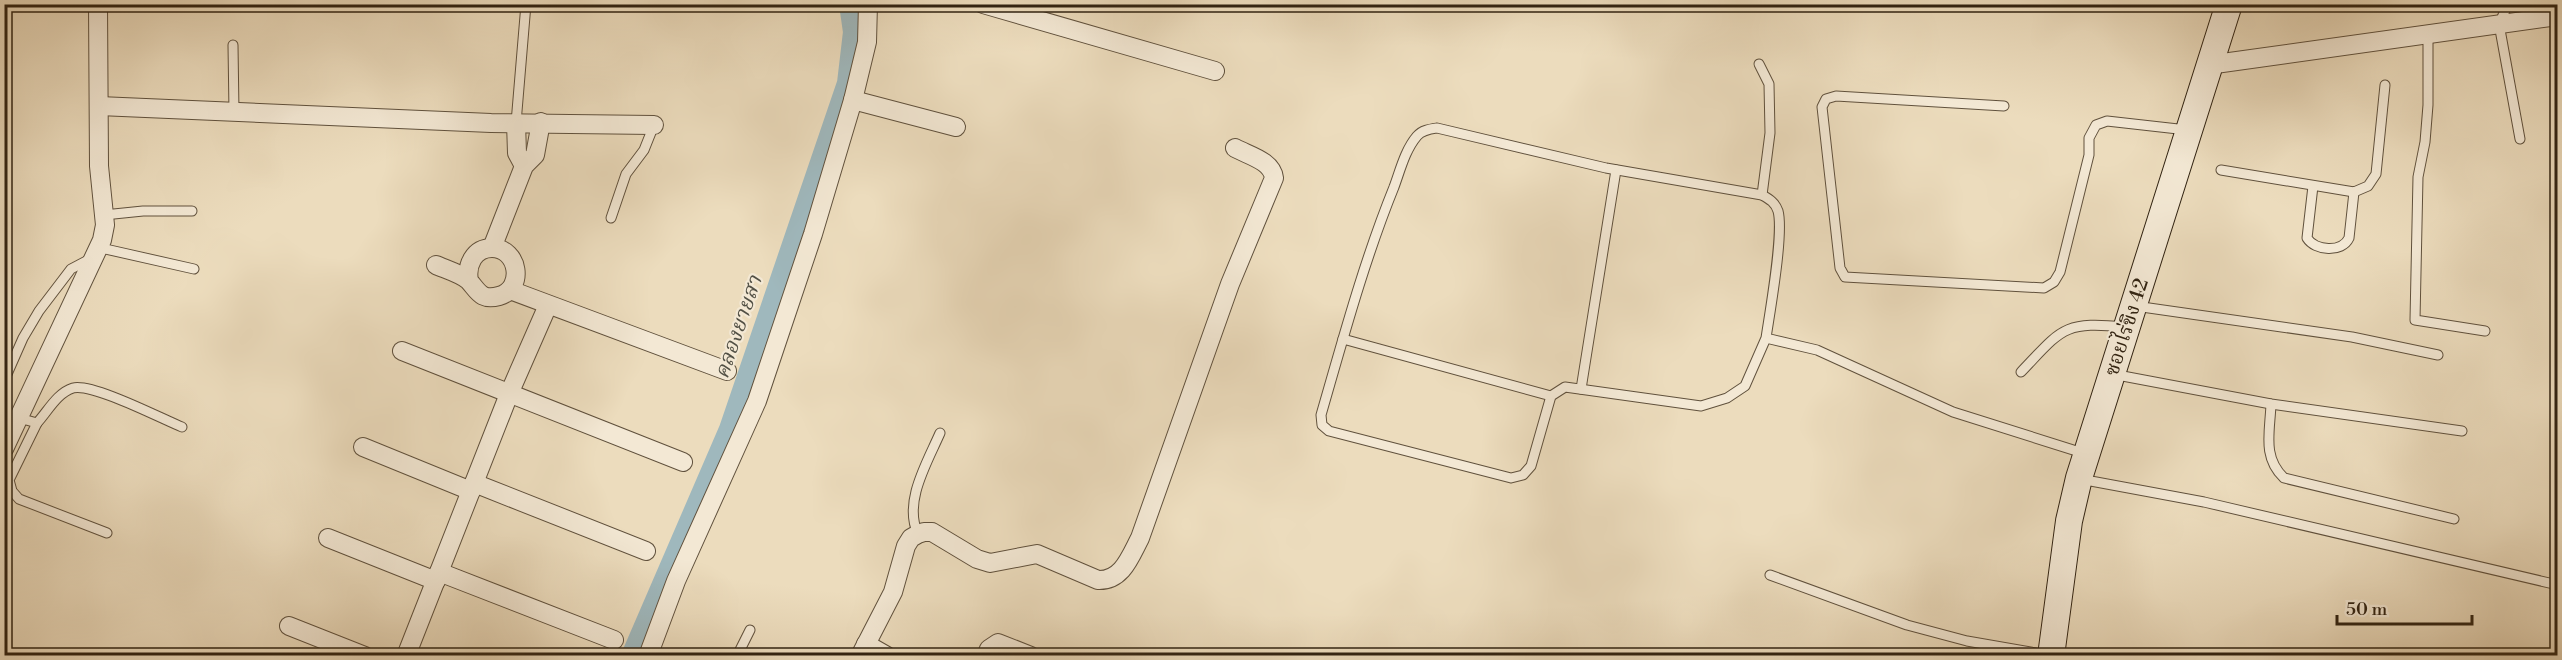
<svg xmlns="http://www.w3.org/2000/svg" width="2562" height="660" font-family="'Libre Bodoni','Noto Serif Thai',serif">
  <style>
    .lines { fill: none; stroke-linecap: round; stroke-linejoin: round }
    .canal { stroke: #9fb8bd; stroke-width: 20 }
    .lane-casing { stroke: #60513d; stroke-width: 11 }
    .street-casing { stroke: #60513d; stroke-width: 20 }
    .secondary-casing { stroke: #312312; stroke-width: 28 }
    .lane { stroke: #f3e8d4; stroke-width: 9 }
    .street { stroke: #f3e8d4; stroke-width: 18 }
    .secondary { stroke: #f3e8d4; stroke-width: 26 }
    .labels { text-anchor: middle; stroke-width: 4.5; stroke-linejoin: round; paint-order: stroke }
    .street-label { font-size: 20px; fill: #312312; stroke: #f3e8d4 }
    .water-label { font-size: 21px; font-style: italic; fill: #525045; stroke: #f3e8d4 }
  </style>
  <rect width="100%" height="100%" fill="#ecdcbd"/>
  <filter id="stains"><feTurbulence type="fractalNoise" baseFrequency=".00333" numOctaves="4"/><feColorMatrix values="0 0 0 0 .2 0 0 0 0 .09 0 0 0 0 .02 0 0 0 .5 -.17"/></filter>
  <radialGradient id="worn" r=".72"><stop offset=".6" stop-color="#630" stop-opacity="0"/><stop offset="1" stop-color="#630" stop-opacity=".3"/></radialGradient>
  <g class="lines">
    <polyline class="canal" points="631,656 729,429 847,83 853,32 849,4"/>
    <defs>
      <g id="lane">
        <polyline points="2508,4 2499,24 2520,139"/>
        <polyline points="2428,34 2428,105 2425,142 2418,177 2415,320 2485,331"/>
        <polyline points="233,45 234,112"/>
        <polyline points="1759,64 1769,84 1770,133 1762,195"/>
        <polyline points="2004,106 1836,96 1826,99 1822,107 1840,268 1845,277 2044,288 2054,282 2060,272 2089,155 2089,138 2096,125 2107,121 2187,130"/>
        <polyline points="516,123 526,4"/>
        <polyline points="2221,170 2354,192 2368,186 2376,174 2385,85"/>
        <path d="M2313 186 2307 238C2315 251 2342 253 2349 238L2354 192"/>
        <polyline points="104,215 143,211 192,211"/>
        <polyline points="611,218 626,174 644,150 654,125"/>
        <polyline points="101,248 194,269"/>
        <polyline points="2135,306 2352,337 2438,355"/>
        <path d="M1766 338C1770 311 1784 233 1778 211 1775 202 1769 199 1762 195L1606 168 1437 128C1430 129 1422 130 1417 136 1405 150 1400 171 1394 187 1364 261 1343 339 1321 415L1322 425 1329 431 1511 478 1523 475 1531 466 1551 396 1565 387 1701 406 1727 398 1745 386 1766 338 1817 350 1953 412 2086 454"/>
        <polyline points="1343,339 1551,396"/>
        <path d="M2021 372C2062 329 2063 321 2124 327"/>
        <polyline points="2112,374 2271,404 2462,431"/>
        <polyline points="4,381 23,338 39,311 71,269 90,259"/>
        <polyline points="1581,389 1616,170"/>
        <path d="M2271 404C2270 432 2262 457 2284 478L2454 519"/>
        <path d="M19 418 37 423C48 411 57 393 73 388 93 383 162 419 182 427"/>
        <polyline points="37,423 9,480 12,491 19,499 107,533"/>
        <polyline points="2080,479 2204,502 2558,585"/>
        <path d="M918 534C903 502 927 463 940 433"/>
        <polyline points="1770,575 1907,625 1967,641 2048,655"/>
        <polyline points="737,656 750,630"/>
      </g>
      <g id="street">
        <polyline points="983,4 1215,71"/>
        <polyline points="2208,65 2558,16"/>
        <polyline points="853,100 956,127"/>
        <polyline points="99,106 491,123 654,125"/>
        <polyline points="516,123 517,153 524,166"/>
        <polyline points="492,248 524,166 535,155 541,122"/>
        <path d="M436 265C445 269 462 274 469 281 478 291 481 301 499 296 525 289 519 248 492 248 474 248 466 265 469 281"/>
        <polyline points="510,290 727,371"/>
        <polyline points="402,351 683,462"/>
        <polyline points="363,447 471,491"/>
        <polyline points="4,449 102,240 105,225 99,166 98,4"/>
        <polyline points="474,483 646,551"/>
        <polyline points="328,538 436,581"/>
        <polyline points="439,572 614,640"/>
        <polyline points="289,626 365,656"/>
        <polyline points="866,644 887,656"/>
        <polyline points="406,656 509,394 548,305"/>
        <polyline points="648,656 676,581 757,401 813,234 853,100 867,42 868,4"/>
        <path d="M860 656 893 592 906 546 911 538 918 534 924 532H932L977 559 990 563 1037 554 1098 580C1122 581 1130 557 1140 538L1230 284 1274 178C1272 161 1250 156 1235 148"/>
        <polyline points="986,656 989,649 998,643 1031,656"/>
      </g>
      <polyline id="secondary" points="2051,656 2069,521 2079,478 2229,4"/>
    </defs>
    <use href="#lane" class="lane-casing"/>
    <use href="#street" class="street-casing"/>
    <use href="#secondary" class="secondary-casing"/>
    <use href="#lane" class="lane"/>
    <use href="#street" class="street"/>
    <use href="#secondary" class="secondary"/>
  </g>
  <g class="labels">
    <g class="street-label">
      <text transform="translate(2126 327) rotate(-72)" y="7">ซอยไร่ขิง 42</text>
    </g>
    <g class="water-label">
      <text transform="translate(738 327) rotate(-71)" y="7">คลองยายสา</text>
    </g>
  </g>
  <rect width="2562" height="660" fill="none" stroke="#ecdcbd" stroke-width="24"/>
  <rect x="6" y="6" width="2550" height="648" fill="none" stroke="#312312" stroke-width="3"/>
  <rect x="12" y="12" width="2538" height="636" fill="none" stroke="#312312" stroke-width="1.5"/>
  <path d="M2337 615v9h135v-9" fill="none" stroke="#312312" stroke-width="3"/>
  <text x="2346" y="615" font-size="18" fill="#312312" stroke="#f3e8d4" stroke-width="4.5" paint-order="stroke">50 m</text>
  <rect width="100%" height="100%" filter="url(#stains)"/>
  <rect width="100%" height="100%" fill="url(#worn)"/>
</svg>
